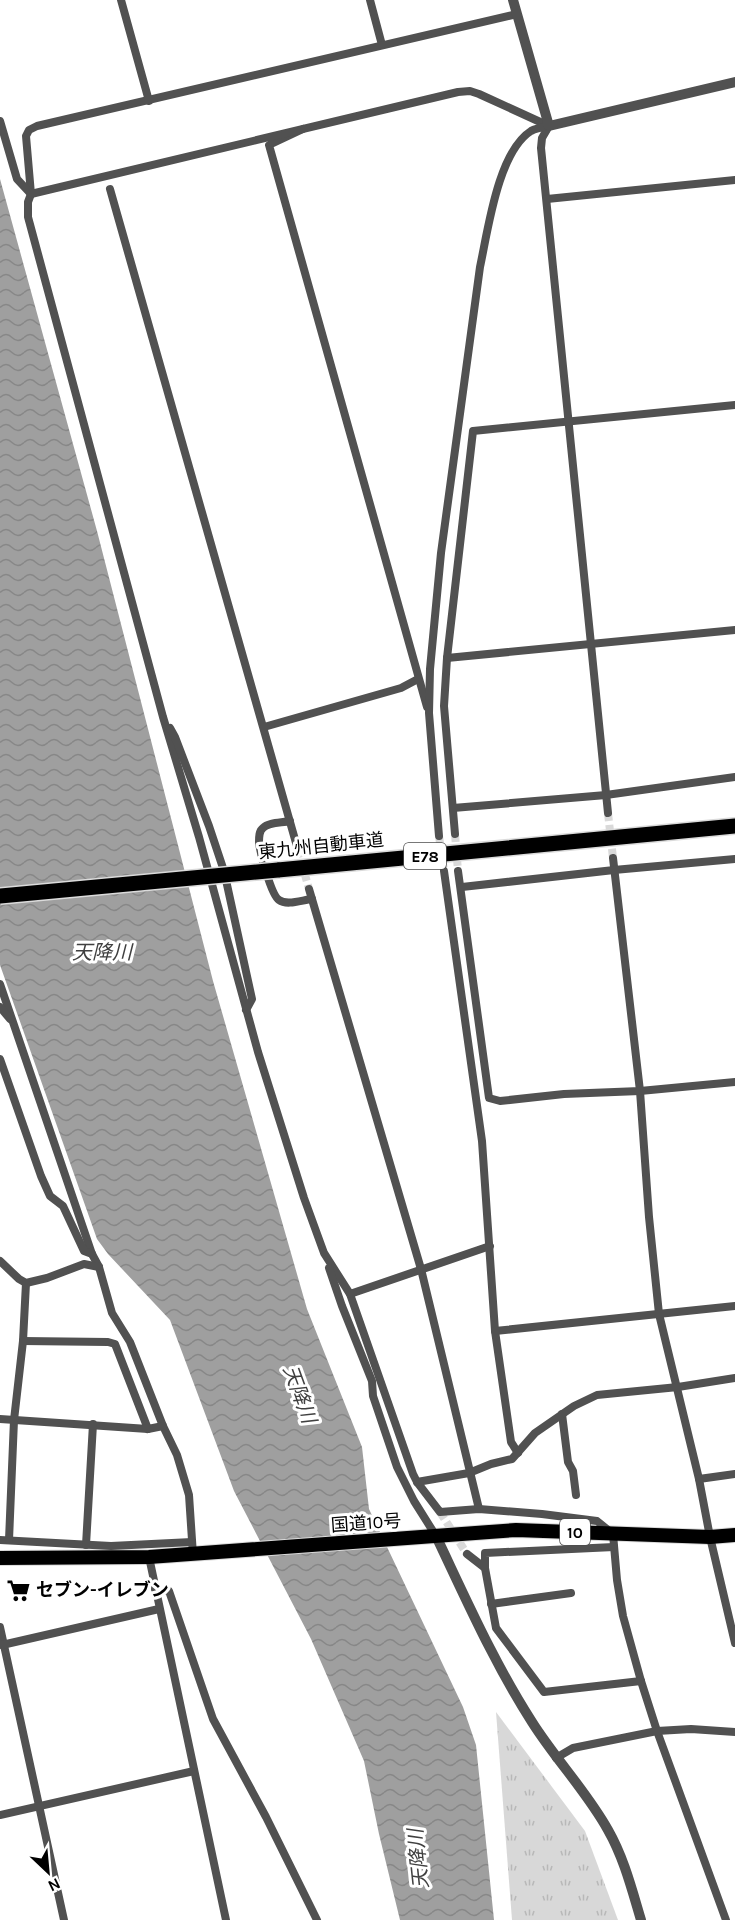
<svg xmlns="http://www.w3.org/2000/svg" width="735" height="1920" font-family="Karla,'Noto Sans JP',sans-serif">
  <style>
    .park { fill: url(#park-tufts) }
    .water { fill: url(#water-waves) }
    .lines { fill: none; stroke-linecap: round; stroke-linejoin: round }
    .minor-tunnel { stroke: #d9d9d9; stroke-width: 8; stroke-dasharray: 8 4; stroke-linecap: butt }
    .trunk-casing { stroke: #dbdbdb; stroke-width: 16 }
    .motorway-casing { stroke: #dbdbdb; stroke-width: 18 }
    .minor { stroke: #515151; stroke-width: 8 }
    .tertiary { stroke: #515151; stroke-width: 10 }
    .trunk { stroke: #000; stroke-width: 14 }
    .motorway { stroke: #000; stroke-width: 15 }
    .motorway-bridge-casing { stroke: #dbdbdb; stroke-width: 18; stroke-linecap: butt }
    .motorway-bridge { stroke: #000; stroke-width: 15 }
    .labels { text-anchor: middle; stroke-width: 6; stroke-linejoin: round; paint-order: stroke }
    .shield { fill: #fff; stroke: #4c4c4c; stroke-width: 1.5 }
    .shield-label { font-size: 16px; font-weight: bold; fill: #000 }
    .street-label { font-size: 18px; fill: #000; stroke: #fff }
    .poi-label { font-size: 18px; font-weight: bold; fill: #000; stroke: #fff; text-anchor: start }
    .water-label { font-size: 20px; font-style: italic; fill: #404040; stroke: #fff }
  </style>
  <defs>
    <pattern id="park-tufts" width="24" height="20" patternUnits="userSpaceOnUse" patternTransform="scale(1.5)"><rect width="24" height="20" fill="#d8d8d8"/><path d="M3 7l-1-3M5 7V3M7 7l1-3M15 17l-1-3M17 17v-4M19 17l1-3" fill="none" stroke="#b8b8b8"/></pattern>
    <pattern id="water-waves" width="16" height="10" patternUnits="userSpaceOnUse" patternTransform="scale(1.5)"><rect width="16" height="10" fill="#9f9f9f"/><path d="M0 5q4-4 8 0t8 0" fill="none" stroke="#878787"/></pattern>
  </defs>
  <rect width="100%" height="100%" fill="#fff"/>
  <polygon class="park" points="496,1712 585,1831 618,1920 512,1920"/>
  <polygon class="water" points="0,179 97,531 213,981 307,1309 362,1447 369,1509 463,1707 476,1745 494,1920 400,1920 379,1834 364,1761 311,1639 234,1491 170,1320 108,1254 97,1239 0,965"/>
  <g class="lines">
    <g class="minor-tunnel">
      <polyline points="608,813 613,858"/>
      <polyline points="455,834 458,871"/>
      <polyline points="439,836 444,871"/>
      <polyline points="298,850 309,889"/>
      <polyline points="440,1512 467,1554"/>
    </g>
    <defs>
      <polyline id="trunk" points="0,1558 149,1557 516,1530 710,1537 735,1535"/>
      <polyline id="motorway" points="278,870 735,826"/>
    </defs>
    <use href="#trunk" class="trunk-casing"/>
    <use href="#motorway" class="motorway-casing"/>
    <g class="minor">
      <polyline points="121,0 149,101"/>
      <polyline points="370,0 382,45"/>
      <polyline points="517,14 37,126 29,130 26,136 31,194 28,202 28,217 163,717 199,837 258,1052 304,1198 324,1253 350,1294 413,1474 417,1482 440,1512 479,1509 542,1514 597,1521 613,1534 617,1580 623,1616 641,1681 657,1731 726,1920"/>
      <polyline points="0,121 17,179 31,194"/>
      <polyline points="549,126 542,138 541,148 608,813"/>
      <polyline points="303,129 269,145 427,707"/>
      <polyline points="110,189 298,850"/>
      <polyline points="31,194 458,92 470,91 479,94 549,126"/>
      <polyline points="547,199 735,180"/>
      <polyline points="447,658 735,630"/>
      <polyline points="264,727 401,688 418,679"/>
      <polyline points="170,728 175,737 209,826 224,871 252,999 246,1010"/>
      <polyline points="453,808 606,795 735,777"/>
      <path d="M290 821C282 823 269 822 263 828 259 831 259 837 259 842 260 852 271 895 279 900 287 906 302 900 312 899"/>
      <polyline points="455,834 444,706 447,658 473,431 735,405"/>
      <path d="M439 836 429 713 430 669 441 553 480 267C488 230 498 152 531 131 536 128 543 127 549 126"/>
      <polyline points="613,858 640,1091 649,1217 659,1314 699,1479 710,1537 735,1643"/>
      <polyline points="444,871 482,1141 495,1331 511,1442 518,1453"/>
      <polyline points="458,871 489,1098 500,1101 564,1094 640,1091 735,1082"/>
      <polyline points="462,887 614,870 735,859"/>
      <polyline points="309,889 421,1269 479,1509"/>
      <polyline points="0,984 92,1254 99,1267 112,1313 130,1342 163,1426 177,1455 189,1495 193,1555"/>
      <polyline points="0,1007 10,1019"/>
      <polyline points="0,1059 41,1176 50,1196 63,1206 84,1251 92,1254"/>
      <polyline points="0,1261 19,1279 26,1283 47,1278 84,1264 99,1267"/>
      <polyline points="329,1268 342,1306 372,1381 373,1396 397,1467 414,1501 436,1536"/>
      <polyline points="350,1294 490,1246"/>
      <polyline points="495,1331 735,1306"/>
      <polyline points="23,1341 108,1342 115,1344 148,1429"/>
      <polyline points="562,1414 568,1462 573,1471 576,1495"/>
      <polyline points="0,1419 148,1429 163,1426"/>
      <polyline points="699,1479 735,1474"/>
      <polyline points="417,1482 469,1473 491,1464 512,1459 535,1433 574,1406 597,1395 678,1387 735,1378"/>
      <polyline points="0,1540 111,1546 192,1542"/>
      <polyline points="9,1540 14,1420 23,1341 26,1283"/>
      <polyline points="86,1545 93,1424"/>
      <polyline points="467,1554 485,1568 496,1628 544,1692 641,1681"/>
      <polyline points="149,1557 226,1920"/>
      <polyline points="485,1568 485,1553 614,1547"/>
      <polyline points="155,1589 169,1591 213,1719 266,1817 317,1920"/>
      <polyline points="491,1604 571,1593"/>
      <polyline points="0,1627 64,1920"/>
      <polyline points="2,1645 159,1609"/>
      <polyline points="556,1758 573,1748 657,1731 691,1729 735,1732"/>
      <polyline points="0,1815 194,1771"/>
    </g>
    <g class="tertiary">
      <polyline points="513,0 549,126 735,82"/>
      <path d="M436 1536C466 1599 494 1663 532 1722 556 1760 587 1792 608 1830 624 1858 632 1890 641 1920"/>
    </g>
    <use href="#trunk" class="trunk"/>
    <use href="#motorway" class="motorway"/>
    <defs>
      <polyline id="motorway-bridge" points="0,896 278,870"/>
    </defs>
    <use href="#motorway-bridge" class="motorway-bridge-casing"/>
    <use href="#motorway-bridge" class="motorway-bridge"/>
  </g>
  <defs>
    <symbol id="supermarket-bare" viewBox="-9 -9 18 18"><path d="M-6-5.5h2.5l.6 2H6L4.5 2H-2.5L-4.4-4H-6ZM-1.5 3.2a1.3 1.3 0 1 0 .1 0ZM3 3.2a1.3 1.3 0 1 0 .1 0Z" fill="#000" stroke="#fff" stroke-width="2.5" paint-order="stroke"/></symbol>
  </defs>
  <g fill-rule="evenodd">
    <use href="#supermarket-bare" x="2" y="1574" width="33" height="33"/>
  </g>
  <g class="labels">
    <g class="shield">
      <rect x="404" y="843" width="42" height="26" rx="4.5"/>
      <rect x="560" y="1519" width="30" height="26" rx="4.5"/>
    </g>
    <g class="shield-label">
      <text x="425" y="862">E78</text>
      <text x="575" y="1538">10</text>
    </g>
    <g class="street-label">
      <text transform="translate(321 846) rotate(-6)" y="6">東九州自動車道</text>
      <text transform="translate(366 1523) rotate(-4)" y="6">国道10号</text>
    </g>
    <g class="poi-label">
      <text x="36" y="1596">セブン-イレブン</text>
    </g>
    <g class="water-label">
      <text x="102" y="959">天降川</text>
      <text transform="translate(300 1394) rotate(70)" y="7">天降川</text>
      <text transform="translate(418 1859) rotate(-96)" y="7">天降川</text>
    </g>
  </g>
  <g transform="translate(48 1872) rotate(154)" stroke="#ffffff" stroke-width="4.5" paint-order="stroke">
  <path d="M0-4.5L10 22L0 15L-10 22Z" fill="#000000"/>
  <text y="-9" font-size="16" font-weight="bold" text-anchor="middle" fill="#000000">N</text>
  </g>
</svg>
